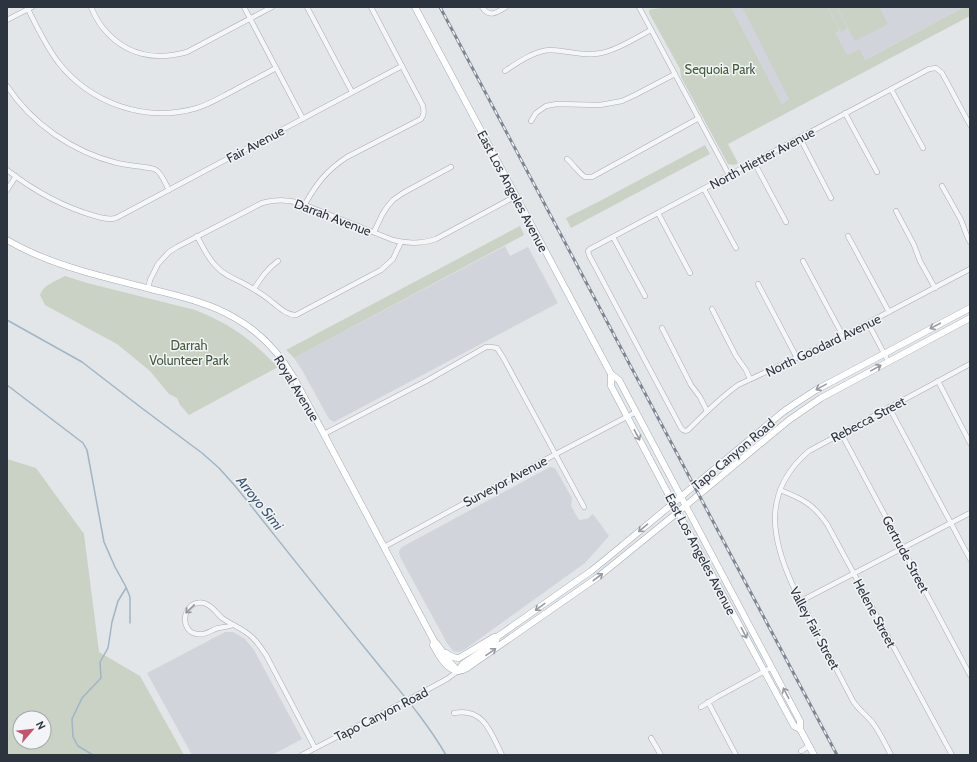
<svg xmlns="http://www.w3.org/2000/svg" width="977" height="762" font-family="Cabin,sans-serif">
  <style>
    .built { fill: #d1d5db }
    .green { fill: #c9d2c4; fill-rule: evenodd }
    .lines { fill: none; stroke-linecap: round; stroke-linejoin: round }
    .stream { stroke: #a1b5c5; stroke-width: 1.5 }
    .minor-casing { stroke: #a8adb3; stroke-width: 5.5 }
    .major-casing { stroke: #a3abb4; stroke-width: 7 }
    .minor { stroke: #f5f6f8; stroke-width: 4.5 }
    .major { stroke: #fff; stroke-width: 6 }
    .rail-casing { stroke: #7d8691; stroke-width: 3 }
    .rail { stroke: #f2f4f7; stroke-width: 1.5; stroke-dasharray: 4.5; stroke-linecap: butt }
    .oneway { stroke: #969a9f }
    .oneway2 { stroke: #90969c }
    .labels { text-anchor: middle; stroke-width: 3; stroke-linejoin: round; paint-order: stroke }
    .park-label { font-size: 13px; fill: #435a3b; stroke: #f2f4f7 }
    .street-label { font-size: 13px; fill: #2c353f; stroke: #f2f4f7 }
    .water-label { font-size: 14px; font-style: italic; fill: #3a566f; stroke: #f2f4f7 }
  </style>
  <rect width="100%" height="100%" fill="#e2e6e9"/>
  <g class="built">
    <polygon points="731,7 964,7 782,104"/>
    <polygon points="505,246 510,256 528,247 558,303 334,422 329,419 302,370 294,358"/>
    <polygon points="550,467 555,468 572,498 571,506 579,520 587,519 593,514 609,536 585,563 464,650 458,652 453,651 447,643 400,557 399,551 402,547"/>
    <polygon points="225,632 233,632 245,639 254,650 302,739 272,755 192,755 147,673"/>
  </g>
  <g class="green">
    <polygon points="673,7 731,7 782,104 790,99 789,99 742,7 827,7 839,30 835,33 847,55 859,49 865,60 964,7 970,7 970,16 728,144 738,163 734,165 728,164 681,77 680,69 649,13 649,10 652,9"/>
    <polygon points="828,7 836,7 847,28 841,32"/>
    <polygon points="837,7 879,7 888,24 855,41"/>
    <polygon points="705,145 710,154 571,228 566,218 598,202"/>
    <polygon points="520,226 524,235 294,358 286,350"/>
    <path d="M65 276 87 283 195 310C215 318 233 327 250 341 260 349 268 358 278 367L189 415 180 405 177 398 169 394 150 371 117 344 45 305 40 295C43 285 56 281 65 276Z"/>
    <path d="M7 459 36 468 84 534 99 652 140 676 184 755H7ZM20 718H44V742H20Z"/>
  </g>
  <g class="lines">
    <g class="stream">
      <path d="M7 320 82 362 143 409 202 453 219 468 236 487C280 542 324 598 369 653 396 687 424 717 446 755"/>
      <polyline points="7,385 83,443 87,450 104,542 115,567 126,587 130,597 130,623"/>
      <polyline points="93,755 78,746 73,737 72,719 82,698 101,678 100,662 108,648 112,622 118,601 126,588"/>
    </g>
    <defs>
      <g id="minor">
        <path d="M91 7C94 14 98 22 103 28 125 55 155 61 187 52L272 7"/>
        <polyline points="244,7 303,119"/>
        <polyline points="307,7 352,92"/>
        <path d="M482 7C489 18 496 13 506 7"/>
        <polyline points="639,7 729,175"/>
        <path d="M28 9C37 27 46 46 58 62 91 104 146 123 197 108 210 104 221 97 233 91 247 83 262 76 276 68"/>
        <polyline points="7,20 32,7"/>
        <path d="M505 71C517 63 534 51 549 50 566 50 584 57 601 53 616 51 637 37 651 30"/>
        <path d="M7 86C32 124 73 152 117 163 126 165 135 166 144 167 148 168 153 168 156 170 161 172 166 185 169 190"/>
        <polyline points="891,89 923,148"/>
        <polyline points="845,113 877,172"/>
        <polyline points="531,121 536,113 546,106 557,104 600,105 622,101 635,95 675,74"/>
        <path d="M970 125 942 73 936 68 929 69 590 249 588 251 589 255 680 426C682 430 684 432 688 430 704 414 720 398 738 385L843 336 970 269"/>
        <polyline points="800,138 831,198"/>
        <path d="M567 159C574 165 578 172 585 177H592L699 118"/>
        <polyline points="754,162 786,222"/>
        <path d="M7 170C33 190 63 207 95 216 102 218 109 220 116 218L402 66"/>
        <polyline points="942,186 961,220 967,236 970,242"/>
        <polyline points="704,189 736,248"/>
        <polyline points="7,190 16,176"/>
        <path d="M305 204C317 183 326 171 347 157L421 119C424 115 424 112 423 106L371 7"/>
        <polyline points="896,211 914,245 920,261 935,288"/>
        <polyline points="658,213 690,273"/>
        <polyline points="374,232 382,215 387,207 393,200 403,193 451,167"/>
        <path d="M197 236C203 247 208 259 217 267 223 274 232 278 241 282 252 288 263 294 272 302 280 308 286 315 296 315L381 270 393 259 401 242"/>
        <polyline points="848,236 889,312"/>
        <polyline points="613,237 645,296"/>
        <polyline points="803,261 843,336"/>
        <polyline points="758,284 797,358"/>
        <path d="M148 289 150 280 158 264 169 252 177 247 262 203C275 199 286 199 300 203L393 240C408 244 421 244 436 239L516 196"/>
        <path d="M254 289C261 278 267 269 278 261"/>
        <polyline points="712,309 736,356 746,370 750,379"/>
        <polyline points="868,323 888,361"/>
        <polyline points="662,328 691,385 700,397 707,411"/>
        <polyline points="938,381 970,443"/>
        <polyline points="889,407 970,559"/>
        <polyline points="841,433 970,675"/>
        <polyline points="324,434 428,380 486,347 491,347 497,348 504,359 584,507"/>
        <path d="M780 490C803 499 813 504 827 524L952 755"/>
        <polyline points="384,547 516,475 636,412"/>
        <polyline points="801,601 970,513"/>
        <path d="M233 625C228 627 223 627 218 628 211 630 205 636 197 634 181 632 181 607 197 603 201 602 205 603 208 605 214 608 217 614 222 618 232 625 244 629 253 638 258 643 262 649 266 655L315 748"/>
        <polyline points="708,702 736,755"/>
        <polyline points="701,707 717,697 772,667"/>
        <path d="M454 713C484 707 491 733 502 755"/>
        <polyline points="651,738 661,755"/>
        <polyline points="801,751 809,746"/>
        <polyline points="302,755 425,691 447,679 458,671"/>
        <path d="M891 755C885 744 880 732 872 722 866 715 858 709 853 701L793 586C770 536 763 490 809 451L970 364"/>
      </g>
      <g id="major">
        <polyline points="415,7 611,374 619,380 800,721 800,729 814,755"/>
        <path d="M7 240C50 265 99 276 147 288 177 296 208 302 235 318 260 332 280 354 294 378L434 641 437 644 449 661 457 670"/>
        <polyline points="611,374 611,386 673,503 794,726 800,729"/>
        <path d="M434 641 433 645C438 654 446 670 458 671 461 671 464 670 467 668L598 577 678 512 789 420 821 398 970 318"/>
        <path d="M446 653C450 656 454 658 459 658L494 637H497"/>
        <polyline points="458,671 463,664 496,641 497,637 591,571 606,559 783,412 796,403 816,390 970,308"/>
      </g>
    </defs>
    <use href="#minor" class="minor-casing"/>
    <use href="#major" class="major-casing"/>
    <use href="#minor" class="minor"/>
    <use href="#major" class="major"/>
    <defs>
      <polyline id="rail" points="440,7 837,755"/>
    </defs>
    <use href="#rail" class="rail-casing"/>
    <use href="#rail" class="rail"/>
  </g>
  <defs><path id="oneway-shaft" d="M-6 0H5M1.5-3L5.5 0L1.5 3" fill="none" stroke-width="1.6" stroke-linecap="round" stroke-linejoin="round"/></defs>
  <g class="oneway">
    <use href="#oneway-shaft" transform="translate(935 326) rotate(152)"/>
    <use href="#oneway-shaft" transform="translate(876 368) rotate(-29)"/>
    <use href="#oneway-shaft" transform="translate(821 387) rotate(151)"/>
    <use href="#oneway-shaft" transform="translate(637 435) rotate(62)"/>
    <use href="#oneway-shaft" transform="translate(643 528) rotate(140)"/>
    <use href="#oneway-shaft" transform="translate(598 577) rotate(-37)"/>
    <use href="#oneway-shaft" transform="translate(540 607) rotate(144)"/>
    <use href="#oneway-shaft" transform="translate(744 633) rotate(62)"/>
    <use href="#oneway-shaft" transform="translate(491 652) rotate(-35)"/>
    <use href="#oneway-shaft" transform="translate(786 693) rotate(-118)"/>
  </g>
  <use class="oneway2" href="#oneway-shaft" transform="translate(190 609) rotate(136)"/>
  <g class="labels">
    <g class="park-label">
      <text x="720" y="74">Sequoia Park</text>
      <text x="189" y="350">Darrah<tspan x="189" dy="15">Volunteer Park</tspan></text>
    </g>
    <g class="street-label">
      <text transform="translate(255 144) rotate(-28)" y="5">Fair Avenue</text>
      <text transform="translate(762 158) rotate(-28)" y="5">North Hietter Avenue</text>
      <text transform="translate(513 191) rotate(62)" y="5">East Los Angeles Avenue</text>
      <text transform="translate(333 217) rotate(21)" y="5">Darrah Avenue</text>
      <text transform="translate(823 345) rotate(-26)" y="5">North Goodard Avenue</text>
      <text transform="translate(297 388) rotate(59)" y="5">Royal Avenue</text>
      <text transform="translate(868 419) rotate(-28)" y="5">Rebecca Street</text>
      <text transform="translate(733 454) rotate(-40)" y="5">Tapo Canyon Road</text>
      <text transform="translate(505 481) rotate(-28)" y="5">Surveyor Avenue</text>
      <text transform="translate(701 554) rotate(62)" y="5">East Los Angeles Avenue</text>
      <text transform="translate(906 554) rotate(62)" y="5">Gertrude Street</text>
      <text transform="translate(875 613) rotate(62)" y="5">Helene Street</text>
      <text transform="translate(815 628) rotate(62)" y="5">Valley Fair Street</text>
      <text transform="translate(381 714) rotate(-27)" y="5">Tapo Canyon Road</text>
    </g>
    <g class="water-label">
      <text transform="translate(260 503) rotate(51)" y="5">Arroyo Simi</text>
    </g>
  </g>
  <rect width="977" height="762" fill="none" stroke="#2c353f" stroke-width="16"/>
  <g transform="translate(32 730) rotate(62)"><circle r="19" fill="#f2f4f7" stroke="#a3a8ad"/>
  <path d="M0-3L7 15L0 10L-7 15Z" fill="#c0556d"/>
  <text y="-6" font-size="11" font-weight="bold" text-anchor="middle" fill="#2c353f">N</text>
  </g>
</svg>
